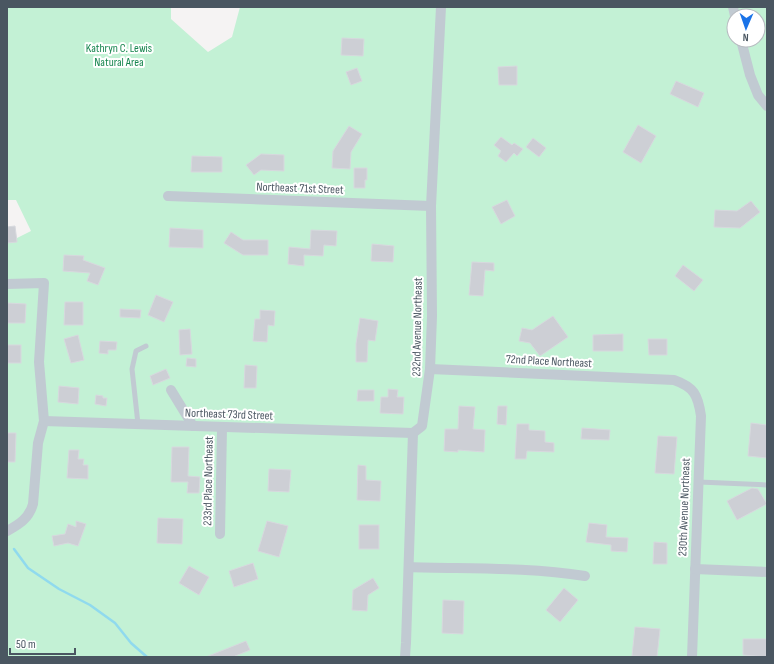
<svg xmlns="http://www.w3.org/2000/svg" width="774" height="664" font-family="'Sofia Sans Condensed',sans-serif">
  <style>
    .green { fill: #c3f1d5; fill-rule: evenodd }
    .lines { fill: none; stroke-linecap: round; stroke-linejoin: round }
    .stream { stroke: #90daee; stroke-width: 2.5 }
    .building { fill: #cdcfd5; stroke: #d7d9de }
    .lane { stroke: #c1cad2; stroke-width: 5 }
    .street { stroke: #c1cad2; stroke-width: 10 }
    .labels { text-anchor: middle; stroke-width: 4; stroke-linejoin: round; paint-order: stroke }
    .park-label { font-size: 12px; fill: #17864f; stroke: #fff }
    .street-label { font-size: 12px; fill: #4a5661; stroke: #fff }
  </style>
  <rect width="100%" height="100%" fill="#f5f3f3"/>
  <path class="green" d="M7 7H171V19L208 52 232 37 240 7H767V657H7V243L31 231 16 200H7ZM734 16H758V40H734Z"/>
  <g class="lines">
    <polyline class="stream" points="14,549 28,568 59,589 90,605 115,623 131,643 147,657"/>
  </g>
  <g class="building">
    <polygon points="342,38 364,39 363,56 341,55"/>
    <polygon points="517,66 517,85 499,85 498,67"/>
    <polygon points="357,68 362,81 351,85 346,72"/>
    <polygon points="676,81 704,93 698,107 670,94"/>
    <polygon points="638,125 656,136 641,163 623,152"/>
    <polygon points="349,126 362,134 351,152 350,169 332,168 333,151"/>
    <polygon points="501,137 512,145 514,143 523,149 517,156 514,153 506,162 498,156 501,151 494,145"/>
    <polygon points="533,138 546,148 539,157 526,147"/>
    <polygon points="261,154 284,155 284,171 261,170 254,175 246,165"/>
    <polygon points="192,156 222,157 222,172 191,172"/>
    <polygon points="354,168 367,168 367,180 365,180 365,188 354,188"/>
    <polygon points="507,200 515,216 501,224 492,207"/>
    <polygon points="751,201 760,212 740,228 714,227 715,210 737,211"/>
    <polygon points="15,226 17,242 7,243 7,227"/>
    <polygon points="170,228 203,230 203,248 169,247"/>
    <polygon points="311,230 337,231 336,246 324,245 323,256 304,255 304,266 288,264 289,247 310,249"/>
    <polygon points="231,232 243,240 268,240 268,255 243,255 224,243"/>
    <polygon points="372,244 394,246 393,262 371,261"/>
    <polygon points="64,255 84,256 83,260 105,268 98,285 87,281 90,273 63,271"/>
    <polygon points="472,262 494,263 494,271 485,270 483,296 469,295"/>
    <polygon points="683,265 703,280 694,291 675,276"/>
    <polygon points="156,295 173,302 164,322 148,315"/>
    <polygon points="65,302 83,302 83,325 64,325"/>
    <polygon points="7,303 26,304 25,323 7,323"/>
    <polygon points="120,309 141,310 140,318 120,317"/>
    <polygon points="260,310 275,311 274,326 268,325 267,342 253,341 255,319 260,319"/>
    <polygon points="553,316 568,337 540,356 530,343 519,341 522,328 532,330"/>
    <polygon points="360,318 378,321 375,341 368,340 367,362 356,362 356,344"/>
    <polygon points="190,329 192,354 180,355 179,330"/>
    <polygon points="623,334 623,351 593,351 593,335"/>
    <polygon points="78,335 84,360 71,363 64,339"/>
    <polygon points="648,339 667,339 667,355 649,355"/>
    <polygon points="100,341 117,342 116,350 108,350 108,354 99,353"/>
    <rect x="7" y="345" width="14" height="18"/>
    <polygon points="187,358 196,359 196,367 186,366"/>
    <polygon points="245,365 257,366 256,388 244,388"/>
    <polygon points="166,369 170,378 153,385 150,376"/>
    <polygon points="59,386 79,388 78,404 58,402"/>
    <polygon points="388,389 398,390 397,397 404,397 403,414 380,413 381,397 388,397"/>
    <polygon points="358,390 374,390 374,401 357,401"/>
    <polygon points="96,395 103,396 103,398 107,398 106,406 95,404"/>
    <polygon points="459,406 475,407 473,429 485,430 484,452 458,450 458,452 444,451 445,429 458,429"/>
    <polygon points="498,406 507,406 506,425 497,424"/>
    <polygon points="751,423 767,425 767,458 748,456"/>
    <polygon points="517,424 529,424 529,430 545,431 545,442 554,443 554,452 527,451 526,459 515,459"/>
    <polygon points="582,428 610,430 609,440 581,439"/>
    <polygon points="7,433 16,433 15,462 7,462"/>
    <polygon points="658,436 677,437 674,474 655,473"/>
    <polygon points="172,447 189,447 188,476 200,477 199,493 187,493 188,482 171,482"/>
    <polygon points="69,450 79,450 78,459 84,459 83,465 88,465 88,479 67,478"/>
    <polygon points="358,465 366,466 366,480 381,481 380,501 357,500"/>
    <polygon points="269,469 291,470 289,492 268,491"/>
    <polygon points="752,488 758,489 767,504 737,520 727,501"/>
    <polygon points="158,518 183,519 182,544 157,543"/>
    <polygon points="76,521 86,524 78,546 68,543 54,546 52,536 65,534 68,524 76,527"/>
    <polygon points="267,521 288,526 279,557 258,551"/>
    <polygon points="589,523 607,525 606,537 628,538 627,552 611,551 611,545 586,542"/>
    <rect x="359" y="525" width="20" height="24"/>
    <polygon points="654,542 667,543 667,564 653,564"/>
    <polygon points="253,563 258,579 234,587 229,571"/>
    <polygon points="189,566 209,577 199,595 179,583"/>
    <polygon points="373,578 379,588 368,595 367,611 352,610 353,590"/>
    <polygon points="564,588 578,600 560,622 546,610"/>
    <polygon points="443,600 464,601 463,634 442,633"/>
    <polygon points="635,627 660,629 657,657 632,656"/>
    <polygon points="743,639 767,639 767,657 743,655"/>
    <polygon points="246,641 250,650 235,656 236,657 206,657"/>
  </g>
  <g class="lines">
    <g class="lane">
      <polyline points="138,424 132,369 136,351 146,346"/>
      <polyline points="699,482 767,485"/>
    </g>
    <g class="street">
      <polyline points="733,7 735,16"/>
      <polyline points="741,40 750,75 758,95 767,106"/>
      <polyline points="168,196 431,206"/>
      <path d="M7 284 44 283 39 362 44 421 38 443 33 504C29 518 20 524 7 531"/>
      <path d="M430 369 674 380C694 387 698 395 701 416L692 657"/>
      <polyline points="171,390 193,426"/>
      <polyline points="44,421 413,433"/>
      <polyline points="220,534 222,428"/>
      <path d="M409 567C467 569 528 567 585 576"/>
      <polyline points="695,569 767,572"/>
      <polyline points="405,657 406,643 413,433 422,426 430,369 432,316 431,206 441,7"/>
    </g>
  </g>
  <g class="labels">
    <g class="park-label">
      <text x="119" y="52">Kathryn C. Lewis<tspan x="119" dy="14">Natural Area</tspan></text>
    </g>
    <g class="street-label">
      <text transform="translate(300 188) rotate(2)" y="4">Northeast 71st Street</text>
      <text transform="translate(417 327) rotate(-89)" y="4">232nd Avenue Northeast</text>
      <text transform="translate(549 361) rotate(3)" y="4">72nd Place Northeast</text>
      <text transform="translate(229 414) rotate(2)" y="4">Northeast 73rd Street</text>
      <text transform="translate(208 481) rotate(-89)" y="4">233rd Place Northeast</text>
      <text transform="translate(684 507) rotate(-88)" y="4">230th Avenue Northeast</text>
    </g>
  </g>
  <rect width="774" height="664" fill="none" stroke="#4a5661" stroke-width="16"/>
  <g transform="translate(746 28) rotate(182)"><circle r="19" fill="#ffffff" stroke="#b7bbc0"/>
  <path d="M0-3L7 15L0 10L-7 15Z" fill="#1a73e8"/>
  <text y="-6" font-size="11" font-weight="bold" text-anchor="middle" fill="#4a5661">N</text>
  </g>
  <path d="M10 648v6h65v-6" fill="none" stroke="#4a5661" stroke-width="2"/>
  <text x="16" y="648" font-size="12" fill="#4a5661" stroke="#ffffff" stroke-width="3" paint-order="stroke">50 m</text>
</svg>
